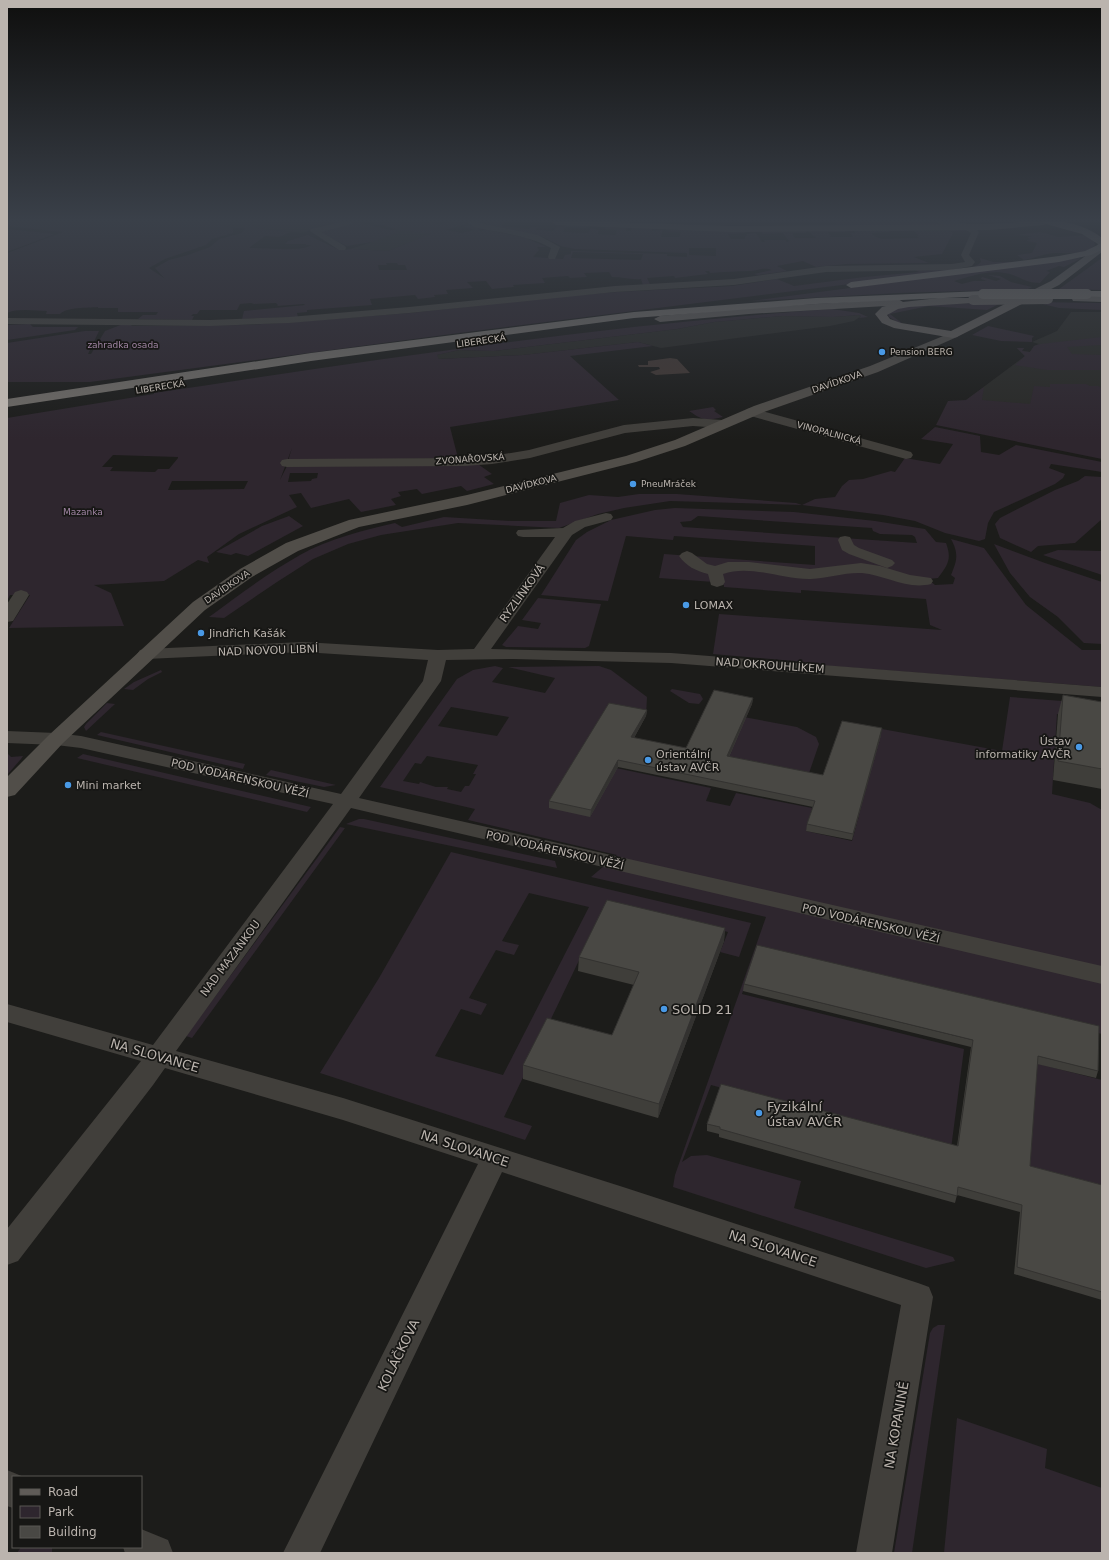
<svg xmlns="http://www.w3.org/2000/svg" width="1109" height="1560" font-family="'DejaVu Sans',sans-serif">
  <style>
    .built { fill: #292926 }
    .green { fill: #2e262e; fill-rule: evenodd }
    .water { fill: #413733 }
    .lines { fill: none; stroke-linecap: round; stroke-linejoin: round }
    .street { fill: #413f3b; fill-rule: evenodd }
    .secondary { fill: #514e49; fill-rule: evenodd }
    .primary { fill: #605c58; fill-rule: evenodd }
    .highway { fill: #716d68; fill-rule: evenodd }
    .primary-bridge { stroke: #605c58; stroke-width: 10 }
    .highway-bridge { stroke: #716d68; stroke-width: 10 }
    .wall { fill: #3f3e3a }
    .shaded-wall { fill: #333230 }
    .building { fill: #494844; stroke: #333230 }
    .poi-dot { fill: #4999e5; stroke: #171715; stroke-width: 1.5 }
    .labels { text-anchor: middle; stroke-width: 3.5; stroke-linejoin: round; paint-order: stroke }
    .far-street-label { font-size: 9px; fill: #bbb4ae; stroke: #171715 }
    .far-park-label { font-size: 9px; fill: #a186a4; stroke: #171715 }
    .far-poi-label { font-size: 9px; fill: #bbb4ae; stroke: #171715; text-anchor: start }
    .street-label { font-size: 11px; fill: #bbb4ae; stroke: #171715 }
    .poi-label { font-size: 11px; fill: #bbb4ae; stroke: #171715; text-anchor: start }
    .near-poi-label { font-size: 13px; fill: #bbb4ae; stroke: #171715; text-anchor: start }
    .near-street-label { font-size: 13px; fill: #bbb4ae; stroke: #171715 }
  </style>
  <rect width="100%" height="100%" fill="#1c1c1a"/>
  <g class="built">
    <polygon points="209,222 344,222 327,224 303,233 254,228 233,228"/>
    <polygon points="397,229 431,234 388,251 350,249 372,242 389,231"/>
    <polygon points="1071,312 1102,312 1102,424 966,400 1025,356 1017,348 1024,348 1022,351 1030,352 1034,346 1039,344 1032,342 1057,331"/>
    <polygon points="859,315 861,316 854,321 830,326 661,348 638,342 523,355 439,359 436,355 459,350 494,351 677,329 714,322 782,316 833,317"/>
  </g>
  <g class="green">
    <path d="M7 222H209L233 228V233L212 239 206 245 165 259 149 268 164 278 155 268 169 260 188 255 210 247 219 239 242 233 245 228 240 223H237H247L252 225 255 228 291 232 279 237 265 236 249 248C261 248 305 252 311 245H306V244H285L288 241 308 235 339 250 352 249 388 251 430 234 400 230 369 222 412 223 432 222C441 228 453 217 467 224L446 230 462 233 475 230 462 226 469 225 482 229 478 230 481 231 487 230 526 238 546 247H537L539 250 533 257 563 259 565 255 571 254V251L667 254V256L687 257V253L575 249 561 246 543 237 479 222H506L501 226 529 229 531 227H538L536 230 553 231 558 226 563 227 565 225 589 226 586 228 566 227 563 232 588 233 591 228 599 230 598 234 615 235 617 230 604 229 605 227 626 228V231H631L632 228 652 229V231L663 230 661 237H679L681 232 665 231 672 230 745 231 746 233 728 234 731 239H745V236H747L746 234 756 233 762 242H765L764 240H785L787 242 789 241 783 233 763 234 761 231H805L807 233H792L795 238H816L808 231 844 230 846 232H828L831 236 829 237H853L850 233H855L854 230H887L890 232 871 233 876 237 882 239 919 238 917 236H919L914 231H950L953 233 942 254 914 257 929 263 847 264 816 267 803 261 777 266 787 271 758 275 754 274 772 270C764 267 759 270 751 271 737 271 724 272 710 273L709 271H705L708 274 675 278 674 276 647 278 650 284 643 285 641 279C631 280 622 277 612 277L609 272 584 273 587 277 570 278 568 276 542 278 545 283 513 285 514 287 492 289 486 281 467 282 473 288 446 290 448 294 434 295 435 297 418 299 415 295 370 299 372 305 307 310V312L297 313 298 317 242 319 244 311 305 305 304 304 277 306 278 305 276 303 254 304 251 303 240 304 237 310H200L197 314H193L191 316H194L192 320 138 319 143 315H156L158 312H118V308H98V307C87 308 67 307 60 314H46L47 311C35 311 18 308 7 313V253L63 232 7 226ZM689 248H716V256L689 255ZM573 252 642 254H643L641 260 571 258ZM386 263H397L398 265H405L407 270H379L378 265H387Z"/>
    <polygon points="355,222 358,222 399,232 372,242 347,246 319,232"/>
    <polygon points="837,222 924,222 947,225 836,225"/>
    <polygon points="7,229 55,234 7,252"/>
    <path d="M1040 232 1059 237 1086 235 1094 241 1095 245C1086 255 1067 253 1056 253 1045 253 1036 258 1024 260L1017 255 1032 253 1037 243 1027 241V240L1031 239 1028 238V237L1032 236 1014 235Z"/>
    <path d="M980 258 993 262H1025L459 333 90 382H7V343L85 331H99L88 354H91L105 331 123 324H133L131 326 246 325 281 323 410 313 556 297 617 292 732 286 777 279 794 286 864 277 919 272 913 269C930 269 970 274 981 262Z"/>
    <path d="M1079 258 1080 259 1064 267 1059 266 1046 271 1050 272 1040 283C1027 283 1022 278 1010 274 990 269 972 276 954 281L962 284 973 281H987L981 279 982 277 996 281 1001 279 988 275 1000 276 1011 282 1032 287 1028 289 899 293 751 301Z"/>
    <polygon points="1102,258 1102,290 1059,289"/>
    <polygon points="1034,302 1102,303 1102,310 1059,308"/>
    <path d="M999 304 987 310 929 306 890 314 903 324 921 328 900 324 889 317 888 314C900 300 979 304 999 304Z"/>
    <path d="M832 309 859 313 868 317 859 318 861 316 859 315 833 317 782 316 714 322 677 329 494 351 459 350 437 355 439 359 523 355 638 342 653 346 570 356 619 400 450 427 458 458 288 461 292 448 280 480 287 466 475 462 492 474 484 477 494 484 467 491 461 486 422 494 417 489 398 492 401 496 391 499 396 505 361 512 349 499 311 508 301 493 289 495 297 507 239 534 207 557 209 563 198 560 164 581 94 585 111 593 124 626 9 628 30 595H10L7 601V418L154 394V393C379 359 604 325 832 309ZM113 455 178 457V458L169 469H158L155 472 110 471 113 467H102ZM290 473H318L317 478 312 479 311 481 288 482ZM172 481H248L244 489 168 490Z"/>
    <polygon points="30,324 33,327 78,327 75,330 7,340 7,325"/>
    <polygon points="988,326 1034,336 1032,338 1032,342 1001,341 972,335"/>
    <polygon points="1102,337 1102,345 1067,347 1072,354 1102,355 1102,370 1047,370 1015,365 1025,356 1017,348 1024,348 1022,351 1030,352 1034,346 1040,344"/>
    <polygon points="1050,384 1086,384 1090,386 1098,386 1102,388 1102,459 936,425 948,401 966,400 984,387 982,400 1030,404 1034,386 1050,387"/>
    <path d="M713 407 716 410 714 411 723 417C706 421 704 421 689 411Z"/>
    <path d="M935 427 980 436 981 452 999 455 1016 445 1102 462V472L1051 464 1049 468 1065 474 1063 478 1055 484 994 512 988 523 985 539 979 541 945 533 915 521 883 515 802 505 670 501 624 508 598 514 559 528 458 523 381 535 348 544 313 559 277 582 224 618 209 617C239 595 268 573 300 555 328 539 364 530 395 523L402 527 444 517 512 521H556L560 503 589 495 618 497 639 494H677L796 503 802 505 815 499 835 497 842 486 849 480 863 479 891 471 895 472 905 458 940 464 953 444 921 439Z"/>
    <polygon points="1085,476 1102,477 1102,519 1075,543 1038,546 1031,552 1000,538 995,524 1000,518 1055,490 1078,481"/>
    <path d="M675 508 794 512 875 521 925 529 936 542 946 543C952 559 948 565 938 578L928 579 935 585 953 584 955 578 951 575C957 560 959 554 951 539L984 548 1026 605 1082 650H1102V687L805 664V662L713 654 719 614 942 630 930 625 926 599 801 590V593L724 587V585L714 584V582L659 578 664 554 815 565V546L674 536 673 540 626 536 608 601 541 595 576 540 587 532 611 520 655 510ZM698 516 872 528 873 531 880 534 912 535 915 537 917 543 683 527 680 522 691 521Z"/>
    <polygon points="289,516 303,526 248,556 236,553 231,555 216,552 262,526"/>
    <polygon points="994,544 1045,563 1102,582 1102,644 1084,643 1058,617 1030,597 1010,573"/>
    <polygon points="1058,550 1102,551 1102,575 1043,555"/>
    <polygon points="538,598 601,604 589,646 585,648 506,647 502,645 518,626 538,629 541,623 522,620"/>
    <path d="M495 666 503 668 492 682 545 693 555 678 508 667 599 666 611 670 647 697 646 716 607 708 549 806 589 814 616 768 711 788 706 801 730 806 736 793 812 808 806 831 852 841 882 729 1002 751 1010 697 1102 704V721L1057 714 1052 794 1090 803 1102 810V1034L1011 1012 743 991 742 994 964 1049 951 1149 711 1085 682 1162 691 1156 707 1155 801 1181 794 1208 934 1251 953 1257 955 1261 926 1268 673 1187 675 1175 766 917 591 877 617 855 468 820 475 809 380 787 457 679 473 670ZM451 707 509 717 497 736 438 726ZM427 756 478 765 473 774H476L469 786H465L461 792 447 789 448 787H436L420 782 419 784 403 781 415 763 421 764Z"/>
    <polygon points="161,670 162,672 148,679 133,690 124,689 134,682"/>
    <polygon points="672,689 700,694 703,699 699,704 689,703 670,691"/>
    <polygon points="107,703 115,704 86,731 84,727 86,724"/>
    <polygon points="706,710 797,727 816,737 819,744 807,779 726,763"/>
    <polygon points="101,732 245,764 243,769 97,735"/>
    <polygon points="7,753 11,757 23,756 21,759 7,775"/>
    <polygon points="83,754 311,807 307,812 77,758"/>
    <polygon points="271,770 336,785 324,787 266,775"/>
    <polygon points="359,819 364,819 555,861 557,868 346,824"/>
    <polygon points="340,827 345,828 192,1038 186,1036"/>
    <path d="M451 852 751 923 739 957 720 952 728 932 607 902 504 1117 532 1126 525 1140 320 1073 379 978ZM529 893 589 907 503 1075 435 1056 461 1009 481 1015 487 1004 469 998 496 950 514 955 519 945 502 941Z"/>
    <polygon points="1035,1063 1102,1080 1102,1193 1027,1173"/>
    <polygon points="938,1325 945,1325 912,1553 894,1553 930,1333 933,1328"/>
    <polygon points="957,1418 1047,1449 1045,1468 1102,1488 1102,1553 944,1553"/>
    <polygon points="21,1547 52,1547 52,1553 17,1553"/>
  </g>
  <polygon class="water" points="670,358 677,359 690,373 656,375 650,372 660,369 659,367 639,367 638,365 648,365 648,361"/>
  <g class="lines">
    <g class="street">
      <polygon points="341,222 353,222 352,224 321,232 345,246 346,248 345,250 339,250 310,231 311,229"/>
      <path d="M466 222H476L538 235 560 247 555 259H549L548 257 551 248C528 235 500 233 474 227Z"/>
      <path d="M937 222C950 220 970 221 979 232L969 255 975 262 972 266 952 270 826 272 734 285 615 292 409 313 289 323 210 326 7 324V318L210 320 289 317 409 307 615 286 734 279 826 266 952 264 965 262 961 255 971 233C961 225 946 229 937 222Z"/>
      <polygon points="751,408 911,452 913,455 911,458 906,459 747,415 745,412 747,409"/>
      <polygon points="693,418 722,420 726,421 728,424 726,427 722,428 693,426 625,433 530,458 492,464 464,466 287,467 282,466 280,463 282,460 287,459 464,458 492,456 529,450 624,425"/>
      <polygon points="606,513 611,514 613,517 611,520 585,527 572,535 491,649 671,653 1102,687 1102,697 671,663 513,659 446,660 441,681 359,798 1102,966 1102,984 351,808 176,1051 343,1098 623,1187 918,1283 929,1287 933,1297 892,1553 856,1553 901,1305 502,1172 320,1553 283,1553 478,1164 343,1120 165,1068 153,1085 18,1261 7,1265 7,1229 141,1061 7,1022 7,1004 153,1045 333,804 81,748 56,745 7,743 7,731 56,733 81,736 341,794 423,681 428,660 303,652 146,659 140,658 137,654 140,650 146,649 303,642 438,650 474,649 555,537 523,537 518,536 516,533 518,530 563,528 575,521"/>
      <polygon points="845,536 850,537 854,545 859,548 892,560 895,563 892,566 887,568 849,554 842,550 838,540 840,537"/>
      <path d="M687 551 692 553 707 564 715 566 728 562H749L810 569 861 563 880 566 910 575 931 578 933 581 931 584C907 590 885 575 862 573 846 572 828 578 811 579 783 580 751 564 723 574L725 582 723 585 717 587 711 585 708 574C696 571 686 566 679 556L682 553Z"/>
      <polygon points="21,590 27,592 29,595 13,621 7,622 7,604 15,592"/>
      <polygon points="7,1470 24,1477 13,1477 13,1508 7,1506"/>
      <polygon points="141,1529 168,1540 173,1553 125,1553 123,1547 141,1547"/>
    </g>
    <g class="secondary">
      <polygon points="552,222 612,222 731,226 990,224 1020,222 1048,222 1044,225 990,230 731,232 556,225"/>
      <polygon points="953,332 957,333 959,335 957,337 878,372 764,412 685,446 636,462 467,505 359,527 298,551 252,577 205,610 63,743 15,795 7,797 7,777 49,735 193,602 240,569 286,543 349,520 467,495 626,456 675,440 754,406 870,366"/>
    </g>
    <g class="primary">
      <path d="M1045 222C1063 219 1087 226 1102 238V252L1059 285 957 337 953 338 894 328 882 323 875 314 882 307 886 306 749 314 660 322 654 319 660 316 749 308 898 299 903 302 938 298H977L978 300 973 303 909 307 898 309 887 315 890 319 901 323 951 331 1051 281 1095 249 1098 244 1082 234 1046 224Z"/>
      <polygon points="1077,296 1102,296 1102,302 1073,301 1072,299"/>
    </g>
    <g class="highway">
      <polygon points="1102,243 1102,250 1091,255 1059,262 851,288 846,285 851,282 1059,256 1085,251"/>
      <polygon points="983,291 988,294 987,296 816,304 634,318 311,361 7,407 7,399 311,353 634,312 816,298"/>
      <polygon points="1087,291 1102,291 1102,297 1083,296 1082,294"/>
    </g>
    <polyline class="primary-bridge" points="973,300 1048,299"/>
    <polyline class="highway-bridge" points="983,294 1087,294"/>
  </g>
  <g class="wall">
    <polygon points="1063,695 1102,702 1102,789 1053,780 1058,714"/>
    <polygon points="753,698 752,704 729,757 823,775 881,735 852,840 806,831 807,824 813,807 618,767 590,817 549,808 549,801 647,710 646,716 634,738 686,748"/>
    <polygon points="725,928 724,941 658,1118 523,1079 523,1065 612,1035 634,985 578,971 579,957"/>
    <polygon points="744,984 1098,1071 1096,1078 1037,1064 1030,1166 1102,1185 1102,1300 1014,1274 1020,1212 957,1195 955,1203 719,1137 719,1134 707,1131 707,1124 957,1146 971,1047 743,991"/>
  </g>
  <g class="shaded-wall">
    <polygon points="753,698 752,704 726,763 727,756"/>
    <polygon points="647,710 646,716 631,743 631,737"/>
    <polygon points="882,728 881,735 852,840 853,834"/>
    <polygon points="618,760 618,767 590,817 591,810"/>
    <polygon points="725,928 724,941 658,1118 659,1104"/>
  </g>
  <g class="building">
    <polygon points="714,690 753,698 727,756 823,775 842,721 882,728 853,834 807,824 815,801 618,760 591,810 549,801 609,703 647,710 631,737 686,748"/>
    <polygon points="1063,695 1102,702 1102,769 1058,761"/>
    <polygon points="607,900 725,928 659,1104 523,1065 547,1018 612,1035 639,972 579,957"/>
    <polygon points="757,945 1099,1026 1098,1071 1038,1056 1030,1166 1102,1185 1102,1292 1017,1267 1022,1205 958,1187 957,1196 720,1129 720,1127 707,1124 721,1084 958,1146 973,1040 744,984"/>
  </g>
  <linearGradient id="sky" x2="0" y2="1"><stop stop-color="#0f0f0e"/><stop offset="0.5" stop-color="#3a4049"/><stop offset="1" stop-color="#3a4049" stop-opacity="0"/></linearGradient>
  <rect width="1109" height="440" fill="url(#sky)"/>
  <g class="poi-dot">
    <circle cx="882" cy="352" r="4"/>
    <circle cx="633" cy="484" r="4"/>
    <circle cx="686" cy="605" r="4"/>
    <circle cx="201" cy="633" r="4"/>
    <circle cx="1079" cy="747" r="4"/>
    <circle cx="648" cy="760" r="4"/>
    <circle cx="68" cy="785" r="4"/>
    <circle cx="664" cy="1009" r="4"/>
    <circle cx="759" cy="1113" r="4"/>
  </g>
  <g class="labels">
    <g class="far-street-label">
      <text transform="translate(481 341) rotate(-8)" y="3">LIBERECKÁ</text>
      <text transform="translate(837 382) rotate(-19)" y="3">DAVÍDKOVA</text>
      <text transform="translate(160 387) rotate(-9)" y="3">LIBERECKÁ</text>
      <text transform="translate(829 433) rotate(15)" y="3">VINOPALNICKÁ</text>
      <text transform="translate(470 459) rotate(-4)" y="3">ZVONAŘOVSKÁ</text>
      <text transform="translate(531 484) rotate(-14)" y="3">DAVÍDKOVA</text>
      <text transform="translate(227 587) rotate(-34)" y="3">DAVÍDKOVA</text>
    </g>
    <g class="far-park-label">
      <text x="123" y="348">zahradka osada</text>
      <text x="83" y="515">Mazanka</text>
    </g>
    <g class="far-poi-label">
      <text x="890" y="355">Pension BERG</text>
      <text x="641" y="487">PneuMráček</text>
    </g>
    <g class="street-label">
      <text transform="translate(522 593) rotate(-54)" y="4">RYZLINKOVÁ</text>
      <text transform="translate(268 650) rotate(-2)" y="4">NAD NOVOU LIBNÍ</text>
      <text transform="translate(770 665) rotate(4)" y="4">NAD OKROUHLÍKEM</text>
      <text transform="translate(240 778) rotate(13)" y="4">POD VODÁRENSKOU VĚŽÍ</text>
      <text transform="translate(555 850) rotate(13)" y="4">POD VODÁRENSKOU VĚŽÍ</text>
      <text transform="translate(871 923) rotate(13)" y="4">POD VODÁRENSKOU VĚŽÍ</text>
      <text transform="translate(230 958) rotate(-53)" y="4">NAD MAZANKOU</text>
    </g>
    <g class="poi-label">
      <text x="694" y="609">LOMAX</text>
      <text x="209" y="637">Jindřich Kašák</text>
      <text x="1071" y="745" text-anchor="end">Ústav<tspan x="1071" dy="13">informatiky AVČR</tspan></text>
      <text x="656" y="758">Orientální<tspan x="656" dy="13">ústav AVČR</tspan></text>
      <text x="76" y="789">Mini market</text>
    </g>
    <g class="near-poi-label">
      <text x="672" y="1014">SOLID 21</text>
      <text x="767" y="1111">Fyzikální<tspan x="767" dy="15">ústav AVČR</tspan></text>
    </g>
    <g class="near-street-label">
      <text transform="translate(155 1055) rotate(16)" y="5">NA SLOVANCE</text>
      <text transform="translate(465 1148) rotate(18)" y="5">NA SLOVANCE</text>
      <text transform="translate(773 1248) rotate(18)" y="5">NA SLOVANCE</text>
      <text transform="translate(398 1355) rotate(-64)" y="5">KOLÁČKOVA</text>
      <text transform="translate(896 1425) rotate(-80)" y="5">NA KOPANINĚ</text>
    </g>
  </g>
  <rect width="1109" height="1560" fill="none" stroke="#bbb4ae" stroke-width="16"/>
  <rect x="12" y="1476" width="130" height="72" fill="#171715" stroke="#595652"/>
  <rect x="20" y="1489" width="20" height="6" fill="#605c58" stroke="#595652"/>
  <text x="48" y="1496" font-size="12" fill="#bbb4ae">Road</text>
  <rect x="20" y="1506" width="20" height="12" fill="#2e262e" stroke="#595652"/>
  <text x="48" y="1516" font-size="12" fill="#bbb4ae">Park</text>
  <rect x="20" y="1526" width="20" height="12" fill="#494844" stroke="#595652"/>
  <text x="48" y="1536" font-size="12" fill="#bbb4ae">Building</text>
</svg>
